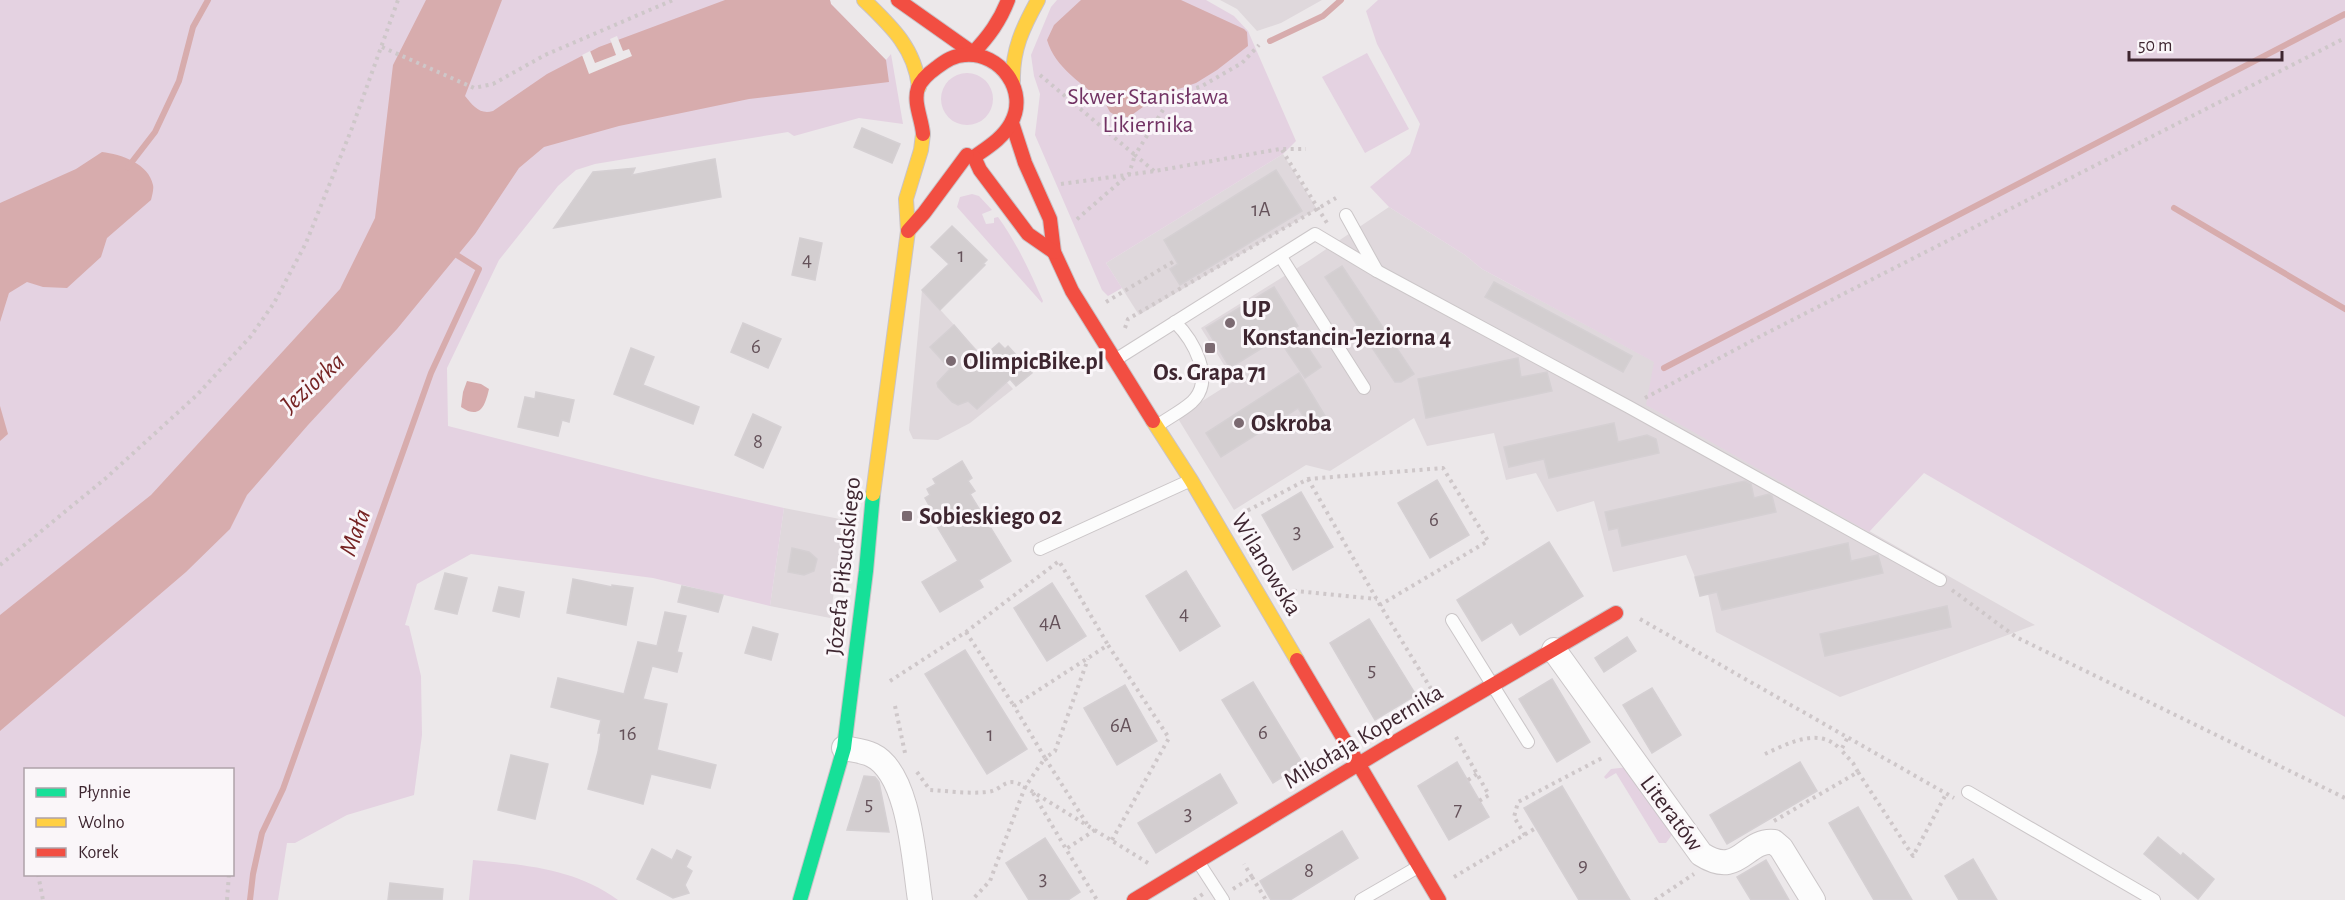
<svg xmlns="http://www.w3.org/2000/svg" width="2345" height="900" font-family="'Alegreya Sans',sans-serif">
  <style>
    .built { fill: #dfd8dc }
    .green { fill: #e4d2e1; fill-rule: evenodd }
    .water { fill: #d7acad }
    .pier { fill: #ece8ea }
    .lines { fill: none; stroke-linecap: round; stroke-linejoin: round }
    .stream { stroke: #d7acad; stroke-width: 6 }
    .building { fill: #d3ced0; stroke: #d5d0d3; stroke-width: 1.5 }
    .lane-casing { stroke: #cbc6c8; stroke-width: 14 }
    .street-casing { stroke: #cbc6c8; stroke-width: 26 }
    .fast-casing { stroke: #c9c3c7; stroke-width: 16 }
    .slow-casing { stroke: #c9c3c7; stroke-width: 16 }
    .jam-casing { stroke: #c9c3c7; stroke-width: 16 }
    .path { stroke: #cec7c9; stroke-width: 4; stroke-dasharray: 3 4.5; stroke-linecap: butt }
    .lane { stroke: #fcfcfc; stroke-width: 12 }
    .street { stroke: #fcfcfc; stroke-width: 24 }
    .fast { stroke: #16e098; stroke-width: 14 }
    .slow { stroke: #ffcf43; stroke-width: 14 }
    .jam { stroke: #f24e42; stroke-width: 14 }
    .poi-dot { fill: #7b6a71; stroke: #faf6f9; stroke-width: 2 }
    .labels { text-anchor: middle; stroke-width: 6; stroke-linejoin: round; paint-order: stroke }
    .number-label { font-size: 21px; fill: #65525a }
    .park-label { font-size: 24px; fill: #723364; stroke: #faf6f9 }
    .poi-label { font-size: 24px; font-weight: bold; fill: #3e2630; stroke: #faf6f9; text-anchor: start }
    .street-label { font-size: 24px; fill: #3e2630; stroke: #faf6f9 }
    .water-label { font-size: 26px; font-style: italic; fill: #762424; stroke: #faf6f9 }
  </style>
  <rect width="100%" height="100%" fill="#ece8ea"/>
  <g class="built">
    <polygon points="1220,0 1322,0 1281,23 1257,31 1237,9"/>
    <polygon points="1283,154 1317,209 1139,315 1106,263"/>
    <polygon points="1389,207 1465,255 1482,269 1655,362 1647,405 2035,625 1840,697 1716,632 1708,594 1700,596 1695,577 1686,555 1613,572 1594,501 1557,512 1536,473 1506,480 1494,433 1427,446 1414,418 1330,471 1306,465 1234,510 1177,417 1234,381 1201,328 1310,260"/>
    <polygon points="922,290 1013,389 970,423 938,440 913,439 909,430"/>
    <polygon points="784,508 845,520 830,618 770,606"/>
  </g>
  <g class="green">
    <path d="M0 0H830L831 4 886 60 891 54 903 124 859 118 794 136 788 132 595 164 576 170 558 186 499 260 447 368 448 426 653 478 784 508 770 606 653 578 471 554 417 584 405 625 409 626 421 676 422 735 414 795 347 815 295 843H287L278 900H0ZM26 770H232V874H26Z"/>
    <polygon points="1057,0 1206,0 1234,16 1248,31 1296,141 1283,154 1106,263 1122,288 1108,296 1102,290 1035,135 1040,94 1034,76 1031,55 1051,7"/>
    <polygon points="1378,0 2345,0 2345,717 1924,473 1869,532 1646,405 1654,362 1482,269 1465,255 1389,207 1370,187 1410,154 1420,124 1377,44 1366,11"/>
    <polygon points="1367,53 1409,129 1365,153 1322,77"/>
    <circle cx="967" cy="99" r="26"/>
    <path d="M972 194 979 196 992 210 982 214 986 224 994 223V218L998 217C1017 243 1030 272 1043 301L1042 303 957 207 960 197Z"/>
    <polygon points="1628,767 1674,832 1666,843 1659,843 1616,773 1606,779 1604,777 1611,769"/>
    <path d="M473 860C525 865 574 868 618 900H469Z"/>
  </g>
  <g class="water">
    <path d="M426 0H502L465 96C473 106 480 115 493 111L547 74 599 47 725 0H830L831 4 886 60 889 82 749 99 619 126 544 147 519 168 475 234 397 329 308 425 247 495 230 529 186 572 0 731V615L151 495 340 289 375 218 393 65Z"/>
    <path d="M1081 0H1181L1244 29 1247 32 1248 46 1217 70 1196 83 1158 96 1129 117H1118L1110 112 1105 103C1084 85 1055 68 1047 40L1054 25Z"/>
    <path d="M102 152C121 154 149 164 153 185 154 189 152 196 151 200L107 238 101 257 67 288 43 287 27 282 9 293 0 322V203L76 169Z"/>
    <path d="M467 381 481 384 489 389C485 406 480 420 461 407L463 392Z"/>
    <polygon points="0,406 8,434 0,441"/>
  </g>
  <polygon class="pier" points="617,36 623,51 629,49 632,56 589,74 582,55 590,51 595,63 616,55 610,39"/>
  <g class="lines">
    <g class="stream">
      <polyline points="1270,41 1323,16 1341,0"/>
      <polyline points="128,167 155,132 179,81 193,27 208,0"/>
      <polyline points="2174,208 2345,309"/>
      <polyline points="1664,368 2345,14"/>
      <polyline points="250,900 253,874 262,833 283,789 431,373 479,269 452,252"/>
    </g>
  </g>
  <g class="building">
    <polygon points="862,128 900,144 892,163 854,147"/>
    <polygon points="715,159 721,197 554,228 593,172 635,168 632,175"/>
    <polygon points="1276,170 1302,211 1180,285 1170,269 1178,264 1164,240"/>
    <polygon points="952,226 987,260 983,264 985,265 940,310 922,290 949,264 931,247"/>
    <polygon points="800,238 822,243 815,280 792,275"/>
    <polygon points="1342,266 1414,374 1401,382 1395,382 1325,277"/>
    <polygon points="1494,282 1632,356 1623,372 1485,297"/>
    <polygon points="1274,287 1298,326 1295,328 1321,367 1305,378 1278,338 1230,368 1206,328"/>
    <polygon points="743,323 781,339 768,368 731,352"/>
    <polygon points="954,325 982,358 999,343 1005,349 1008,346 1032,373 1016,386 1010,379 977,409 968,401 958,405 952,402 938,387 937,383 950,369 930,347"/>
    <polygon points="631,348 654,357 643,385 699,407 693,424 614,394"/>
    <polygon points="1518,358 1521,377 1547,372 1552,391 1426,418 1418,379"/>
    <polygon points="1299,373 1330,424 1315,434 1298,408 1221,457 1206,433"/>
    <polygon points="536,392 574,400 569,422 562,420 558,436 518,427 525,397 535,399"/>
    <polygon points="753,414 781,427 763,468 735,455"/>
    <polygon points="1614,423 1618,442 1647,435 1656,439 1659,453 1549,478 1544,459 1509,467 1504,447"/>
    <polygon points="962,461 972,478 968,481 975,491 970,494 1011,561 979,580 983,587 940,612 922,582 958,561 935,523 938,521 925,498 930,495 927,489 936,484 933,479"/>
    <polygon points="1437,480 1469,535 1430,558 1398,503"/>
    <polygon points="1745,481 1751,484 1754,498 1769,494 1772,496 1776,512 1622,546 1618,528 1609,530 1605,512"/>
    <polygon points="1301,492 1333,547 1293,570 1262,515"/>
    <polygon points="1549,542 1583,596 1520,635 1512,622 1482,641 1457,600"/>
    <polygon points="1848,543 1851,561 1878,555 1883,573 1722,610 1717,592 1700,596 1695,577"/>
    <polygon points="792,548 809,552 817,559 814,571 804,575 788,572"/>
    <polygon points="1186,571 1220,626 1180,651 1146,596"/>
    <polygon points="445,573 467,578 457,614 435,609"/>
    <polygon points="573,579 612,587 612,585 633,588 626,625 567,613"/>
    <polygon points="1052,583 1086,636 1047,661 1014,608"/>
    <polygon points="682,586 723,595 718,612 678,602"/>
    <polygon points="499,587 524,592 519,617 493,611"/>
    <polygon points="1947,606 1951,627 1825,656 1820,634"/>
    <polygon points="665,612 686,616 677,652 682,653 677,672 652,666 643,699 667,704 657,750 716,765 710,788 651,774 643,804 588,789 598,752 601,733 598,733 601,720 551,707 558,678 624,694 638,642 657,646"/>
    <polygon points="1369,619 1416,695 1375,720 1330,643"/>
    <polygon points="753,627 778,634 771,660 745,653"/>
    <polygon points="1627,637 1636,651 1604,672 1595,658"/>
    <polygon points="965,650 1027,749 987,774 925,674"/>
    <polygon points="1552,679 1590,742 1557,762 1519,699"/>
    <polygon points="1253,682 1303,764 1273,783 1222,700"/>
    <polygon points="1125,685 1157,741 1117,765 1084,708"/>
    <polygon points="1652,688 1681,735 1652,753 1623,705"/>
    <polygon points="511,755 548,764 535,819 498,810"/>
    <polygon points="1457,762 1489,817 1449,840 1418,786"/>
    <polygon points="1800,762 1817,791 1727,844 1710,815"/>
    <polygon points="1220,774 1237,803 1156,853 1138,823"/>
    <polygon points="864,776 875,777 879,782 889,832 847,830"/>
    <polygon points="1562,786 1630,900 1579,900 1524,808"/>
    <polygon points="1858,807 1912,900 1874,900 1829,823"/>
    <polygon points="1342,831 1358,858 1290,900 1271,900 1260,881"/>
    <polygon points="2158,837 2181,856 2183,853 2214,879 2198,899 2144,854"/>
    <polygon points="1045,838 1080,892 1068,900 1029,900 1006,863"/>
    <polygon points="652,849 672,860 677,850 691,857 686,867 692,871 685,885 689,893 673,898 637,879"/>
    <polygon points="1973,859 1997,900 1959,900 1945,876"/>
    <polygon points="1766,860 1789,900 1751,900 1737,877"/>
    <polygon points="390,883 443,889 442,900 388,900"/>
  </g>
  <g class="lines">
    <defs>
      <g id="lane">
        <polyline points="1346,215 1377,271"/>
        <polyline points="1281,257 1364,388"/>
        <polyline points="1115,360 1315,234 1377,271 1629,407 1940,580"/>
        <path d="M1157 426C1168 418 1182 411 1192 402 1216 379 1193 340 1175 322"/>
        <polyline points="1040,549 1189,481"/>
        <polyline points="1452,620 1528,742"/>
        <polyline points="1968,792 2154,900"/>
        <polyline points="1199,863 1223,900"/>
        <polyline points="1361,900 1418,867"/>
      </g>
      <g id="street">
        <path d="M1554 650 1701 854C1740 879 1744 839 1774 842L1781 848 1813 900"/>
        <path d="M844 748C853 750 864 751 872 755 910 773 914 862 920 900"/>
      </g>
      <polyline id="fast" points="800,900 844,748 866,571 873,494"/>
      <g id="slow">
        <path d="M864 0C891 26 915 48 919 87"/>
        <path d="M1013 81C1012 50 1023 27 1038 0"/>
        <polyline points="1153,421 1191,480 1297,660"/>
        <polyline points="873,494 908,231 906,199 921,150 923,134"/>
      </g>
      <g id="jam">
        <polyline points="898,0 973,53"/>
        <path d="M973 53C989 36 1000 21 1008 0"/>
        <polyline points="1012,123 1025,163 1050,219 1054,252 1072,291 1153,421"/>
        <path d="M923 134C922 119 913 103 918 88 921 80 929 73 936 68 945 61 954 55 965 55 1000 52 1029 91 1011 123 1003 138 988 147 974 157"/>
        <polyline points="974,157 980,170 1028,234 1054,252"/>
        <polyline points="908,231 924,213 967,155"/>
        <polyline points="1297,660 1439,900"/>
        <polyline points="1134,900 1390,745 1616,613"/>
      </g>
    </defs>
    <use href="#lane" class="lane-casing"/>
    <use href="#street" class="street-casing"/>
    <use href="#fast" class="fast-casing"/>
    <use href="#slow" class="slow-casing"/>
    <use href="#jam" class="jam-casing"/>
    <g class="path">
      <polyline points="382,47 474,88 493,84 545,55 673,0"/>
      <polyline points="1040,75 1135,155 1129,174 1076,220"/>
      <polyline points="1282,150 1327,223"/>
      <polyline points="1154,171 1135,155 1171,97 1202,86 1242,63 1259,45"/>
      <polyline points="1061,184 1155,171 1280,149 1306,149"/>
      <polyline points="1106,302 1176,260"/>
      <polyline points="1125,328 1128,319 1336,198"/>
      <polyline points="1645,398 1757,338 2345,38"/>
      <polyline points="1308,479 1380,605"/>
      <polyline points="1241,514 1308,479 1443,468 1488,541 1380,605 1433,692"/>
      <polyline points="0,565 106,478 197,395 251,336 274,303 306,243 352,128 398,0"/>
      <polyline points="1286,590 1377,599"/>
      <polyline points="1952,590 2016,637 2345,798"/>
      <polyline points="1640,619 1954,798"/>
      <polyline points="966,632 1014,706"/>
      <polyline points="890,681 966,632 1059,561 1108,645"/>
      <polyline points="895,706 905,753"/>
      <polyline points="1456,737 1489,795 1479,801"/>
      <path d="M1765 754C1789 743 1820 726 1841 750"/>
      <path d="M917 772 930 790C948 791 968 794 987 792 1003 791 1005 774 1025 787L990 881 972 900"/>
      <polyline points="1858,772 1913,856 1946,794"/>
      <polyline points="1468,780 1477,774"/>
      <polyline points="1033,793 1066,849"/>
      <polyline points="1774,821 1858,772 1853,763 1841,750 1848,737"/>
      <polyline points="1087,824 1045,758 1055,751 1088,659"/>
      <polyline points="1095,830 1066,849 1097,900"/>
      <polyline points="1525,835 1514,817 1518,802 1604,757"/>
      <polyline points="1112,840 1169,738 1108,645 1014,706 1045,758 1025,787 1148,863"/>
      <polyline points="38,874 43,900"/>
      <polyline points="1252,877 1266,900"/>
      <polyline points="1454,877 1536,828"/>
      <polyline points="1233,889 1252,877 1244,864"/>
      <polyline points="227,900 229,874"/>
      <polyline points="1194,900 1203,894"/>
      <polyline points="1655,900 1694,874"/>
    </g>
    <use href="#lane" class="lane"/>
    <use href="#street" class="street"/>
    <use href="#fast" class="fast"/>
    <use href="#slow" class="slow"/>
    <use href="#jam" class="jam"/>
  </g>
  <g class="poi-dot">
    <circle cx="1230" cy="323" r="6"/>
    <rect x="1204" y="342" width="12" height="12" rx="3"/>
    <circle cx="951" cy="361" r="6"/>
    <circle cx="1239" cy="423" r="6"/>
    <rect x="901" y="510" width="12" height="12" rx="3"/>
  </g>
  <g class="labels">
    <g class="number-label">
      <text x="1261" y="216">1A</text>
      <text x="961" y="262">1</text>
      <text x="807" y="266">4</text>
      <text x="756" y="353">6</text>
      <text x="758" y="448">8</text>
      <text x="1434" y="526">6</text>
      <text x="1297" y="538">3</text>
      <text x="1184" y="620">4</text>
      <text x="1050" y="629">4A</text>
      <text x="1372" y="676">5</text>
      <text x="1121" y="732">6A</text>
      <text x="1263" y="739">6</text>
      <text x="628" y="740">16</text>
      <text x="990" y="741">1</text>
      <text x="869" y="810">5</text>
      <text x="1458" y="816">7</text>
      <text x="1188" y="820">3</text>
      <text x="1583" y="871">9</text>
      <text x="1309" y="877">8</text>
      <text x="1043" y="885">3</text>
    </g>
    <g class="park-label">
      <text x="1148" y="104">Skwer Stanisława<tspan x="1148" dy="28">Likiernika</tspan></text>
    </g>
    <g class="poi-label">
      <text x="1242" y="317">UP<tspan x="1242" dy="28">Konstancin-Jeziorna 4</tspan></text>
      <text x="963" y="369">OlimpicBike.pl</text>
      <text x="1210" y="380" text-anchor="middle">Os. Grapa 71</text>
      <text x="1251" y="431">Oskroba</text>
      <text x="919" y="524">Sobieskiego 02</text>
    </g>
    <g class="street-label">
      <text transform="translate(1267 564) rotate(59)" y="8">Wilanowska</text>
      <text transform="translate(843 566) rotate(-84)" y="8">Józefa Piłsudskiego</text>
      <text transform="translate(1363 736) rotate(-31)" y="8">Mikołaja Kopernika</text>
      <text transform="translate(1672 813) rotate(53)" y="8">Literatów</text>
    </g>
    <g class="water-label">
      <text transform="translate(312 382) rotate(-42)" y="9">Jeziorka</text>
      <text transform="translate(354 532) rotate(-70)" y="9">Mała</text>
    </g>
  </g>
  <rect x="24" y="768" width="210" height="108" fill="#faf6f9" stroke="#afa3a9" stroke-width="1.5"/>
  <rect x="36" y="788" width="30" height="9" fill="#16e098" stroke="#afa3a9" stroke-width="1.5"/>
  <text x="78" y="798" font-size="18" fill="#3e2630">Płynnie</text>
  <rect x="36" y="818" width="30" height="9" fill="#ffcf43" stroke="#afa3a9" stroke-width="1.5"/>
  <text x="78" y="828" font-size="18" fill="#3e2630">Wolno</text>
  <rect x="36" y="848" width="30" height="9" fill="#f24e42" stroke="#afa3a9" stroke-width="1.5"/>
  <text x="78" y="858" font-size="18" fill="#3e2630">Korek</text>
  <path d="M2129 51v9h153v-9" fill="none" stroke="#3e2630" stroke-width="3"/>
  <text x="2138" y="51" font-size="18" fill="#3e2630" stroke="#faf6f9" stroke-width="4.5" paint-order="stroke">50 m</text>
</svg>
